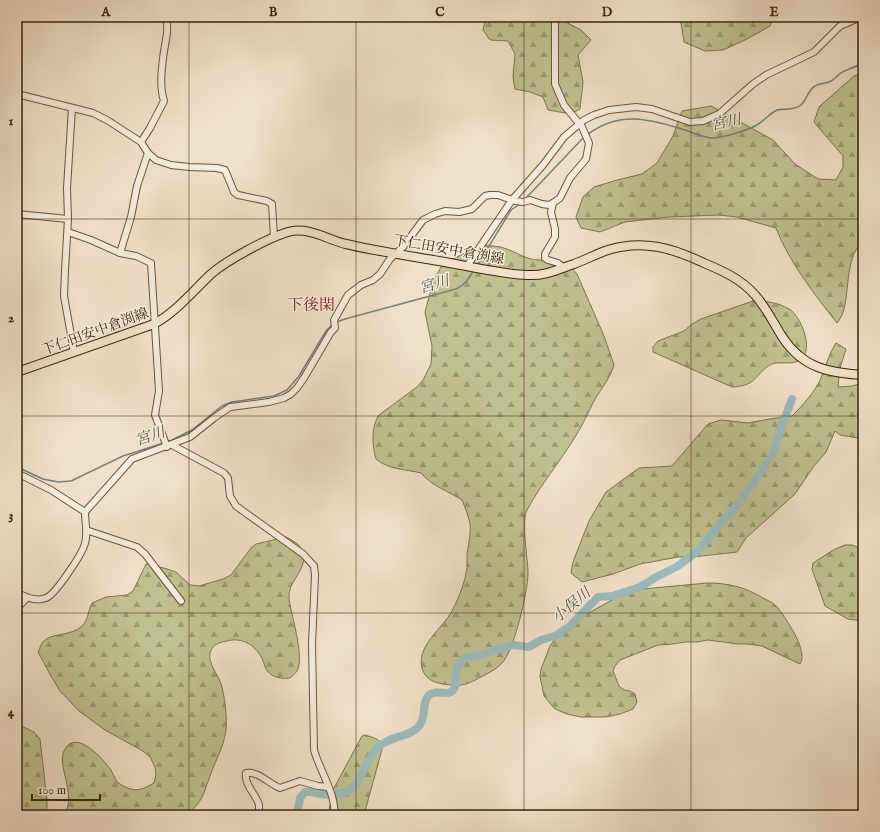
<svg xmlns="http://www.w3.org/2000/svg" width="880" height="832" font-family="'IM FELL English','Noto Serif JP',serif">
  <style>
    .forest { fill: url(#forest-firs); stroke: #7d744e }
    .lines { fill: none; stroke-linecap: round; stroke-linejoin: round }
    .stream { stroke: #758077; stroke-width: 1.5 }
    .river { stroke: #9dbcbf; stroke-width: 8 }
    .minor-casing { stroke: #68563b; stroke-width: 8 }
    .major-casing { stroke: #3a270b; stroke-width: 10 }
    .minor { stroke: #f7ecdd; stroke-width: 6 }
    .major { stroke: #f2e1ca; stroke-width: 8 }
    .grid { fill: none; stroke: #3a270b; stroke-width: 1; stroke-opacity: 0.55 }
    .labels { text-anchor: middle; stroke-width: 3; stroke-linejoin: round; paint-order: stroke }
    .street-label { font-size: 14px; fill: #3a270b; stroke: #f7ecdd }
    .water-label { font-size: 15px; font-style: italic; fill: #585441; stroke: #f7ecdd }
    .quarter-label { font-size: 16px; fill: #7a1f14; stroke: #f7ecdd }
    .neatline { fill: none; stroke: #3a270b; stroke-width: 1.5 }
    .grid-label { font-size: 13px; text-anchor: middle; font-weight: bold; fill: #3a270b }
  </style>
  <defs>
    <pattern id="forest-firs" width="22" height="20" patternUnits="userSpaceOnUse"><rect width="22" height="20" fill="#c0c192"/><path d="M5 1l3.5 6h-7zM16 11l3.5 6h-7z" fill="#9d9d75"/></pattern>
  </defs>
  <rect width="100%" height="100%" fill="#f2e1ca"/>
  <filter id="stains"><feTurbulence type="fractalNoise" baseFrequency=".005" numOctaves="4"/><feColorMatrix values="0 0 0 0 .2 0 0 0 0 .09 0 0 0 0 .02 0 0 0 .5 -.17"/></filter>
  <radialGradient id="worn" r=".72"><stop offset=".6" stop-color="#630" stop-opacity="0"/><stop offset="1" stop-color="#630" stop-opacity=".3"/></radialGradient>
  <g class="forest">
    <polygon points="486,17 556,17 581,30 591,40 578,55 583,82 580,109 571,114 548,110 543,97 530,92 515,89 513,77 515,54 508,41 490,40 483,30"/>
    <polygon points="680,17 774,17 770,26 747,39 723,50 705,51 684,42"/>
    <path d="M863 73V243C846 252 849 292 844 309 843 314 840 319 837 323 815 295 789 262 776 228L737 217 719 215 669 217 625 222 600 232 581 228 576 217 583 197 594 187 617 180 642 174 657 163 673 136 682 111 711 106 773 140 795 164 818 179 836 180 843 167V156L814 122 819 107 854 76Z"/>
    <path d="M482 245C490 246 500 246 507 249 515 252 523 257 531 259 551 263 561 254 577 274L604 336 614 365C609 380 603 386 595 399 588 412 583 425 575 437 560 462 541 484 527 510 521 522 528 559 528 573 528 591 514 651 502 663 498 668 490 672 485 675 473 681 465 687 451 685 439 684 426 682 422 668 416 646 443 628 452 611 459 598 465 582 467 568 467 563 467 558 467 553 469 543 471 533 470 523 468 515 465 507 462 500 448 491 432 486 421 473 405 469 389 470 376 459 372 446 371 426 379 415L417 387 423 380 431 364 432 346 425 312 433 282 441 267 446 262Z"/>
    <path d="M753 301C765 301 777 302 789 309 801 316 814 349 801 359 792 367 778 359 768 366 753 378 755 386 732 387L653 352V347L658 341 684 331 692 324 701 319Z"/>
    <path d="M836 343 846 349 840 368 838 387 852 386 863 383V439L840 435 835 431 826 452 814 466 795 494 746 538 737 552 693 557H678L640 564 613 574 582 582 571 573 573 562 589 521 606 492 639 468 672 466 708 424 721 420 748 423 770 419 792 416C803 405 815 392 821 378 826 366 829 354 836 343Z"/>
    <path d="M286 537C294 541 303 546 304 556 305 571 287 583 289 599 291 614 305 658 297 671 295 674 292 676 290 678 282 679 271 678 266 669 264 665 263 659 260 655 254 645 244 639 232 640 223 642 213 642 210 653 208 664 218 674 221 684 225 697 227 716 226 730 224 747 214 763 209 779 206 786 205 792 201 799 198 805 192 810 187 815H64C78 794 55 765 65 749 77 729 103 759 111 770 113 774 115 779 118 783 134 792 138 792 154 783L156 774 155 767 150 757 143 751 105 730 79 711 60 691 51 676 38 652C40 649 40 646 42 643 49 632 71 637 82 626 88 620 88 611 92 603L106 597 127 595 133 591 146 564 164 568 176 572 190 585 199 586 223 579 231 575 251 548 256 544Z"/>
    <polygon points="845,545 852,545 863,549 863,621 848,619 825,606 812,569 813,563 835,549"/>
    <path d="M707 583C728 583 745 587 763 598 767 600 771 602 774 604 782 611 795 633 799 643 801 650 804 658 800 664L762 646 748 644H738L708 640 697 642H685L673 644 658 645 620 660 615 666 613 671 619 686 624 690 630 691 635 694 637 702 633 709 620 714 606 717H581L567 714 555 709 544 696 540 676 541 669 550 646 557 636 567 627 585 615 619 596 643 589Z"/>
    <polygon points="17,724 34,732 40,739 47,800 47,807 46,811 49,815 17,815"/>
    <path d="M366 735C373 738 379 738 383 746L364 815H328L333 790 362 736Z"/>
  </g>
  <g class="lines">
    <g class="stream">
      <path d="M587 135C619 110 650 119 685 130 694 133 704 138 714 138 725 137 745 131 755 126 763 122 769 114 777 110 785 108 794 111 801 105 807 100 807 91 815 86 819 83 824 84 829 82 834 80 837 76 841 73 847 69 856 67 863 63"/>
      <polyline points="526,198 584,137"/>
      <polyline points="477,266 511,210 520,204"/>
      <path d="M337 322 345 319 456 289C465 285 469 278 474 270"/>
      <polyline points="168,442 192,430 222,406 232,402 274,396 287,390 299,376 326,331 332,325"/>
      <polyline points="17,467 43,479 58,482 71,481 123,456 164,443"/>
    </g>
    <path class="river" d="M297 815 300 798 305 792C311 791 314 793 320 794 328 795 339 795 347 792 361 786 365 760 377 748 388 736 411 737 419 726 427 717 421 703 429 695 437 688 448 698 454 689 458 684 454 676 456 671 457 666 461 662 464 658L482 655 495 650 513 645 529 647 541 640 555 636 570 626 598 597 612 596 640 587 658 576 678 566 699 550 719 525 739 503 772 456 781 428 792 399"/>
    <defs>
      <g id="minor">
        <polyline points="555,17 555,84 564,105 582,127 589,143 586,159 570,178 560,198 553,203 551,212 555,229 555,237 545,254 545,258 548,260 558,263 564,268"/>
        <polyline points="17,94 93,113 107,120 141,142 148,153 156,160 171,165 189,167 217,168 225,170 234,192 238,195 267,201 272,204 274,237"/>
        <polyline points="72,108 67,188 68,219 65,270 64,296 74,352"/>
        <path d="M141 142 150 128 164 101C159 85 162 67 164 51 166 39 169 29 166 17"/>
        <polyline points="17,214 68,219"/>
        <polyline points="68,232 91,240 120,253 136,256 151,263 159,391 155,415 167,447"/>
        <polyline points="120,253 131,217 137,186 148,153"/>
        <polyline points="467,266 512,200 543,165 564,137 584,120 594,115 609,110 636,107 652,109 690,122 703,121 719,114 753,84 766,75 814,52 840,26 861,17"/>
        <path d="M172 445 224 473 228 478 230 496 236 506 303 554 314 566 315 575 312 644 314 750C319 769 337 796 334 815"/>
        <polyline points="17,473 51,490 85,512"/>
        <polyline points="86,530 137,547 145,554 181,601"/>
        <path d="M17 593C27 597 34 602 46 598 55 595 83 553 85 543 88 534 85 522 85 512L132 459 190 437 214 418 230 407 269 402 284 398 291 394 297 388 304 378 331 332 335 328 334 320 348 295 361 285 373 280 380 274 390 259 403 247 423 220 435 214 445 211 459 212 472 209 485 196 490 195H498L515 201 523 202 530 200 542 204 549 205 553 203"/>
        <polyline points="17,608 27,598"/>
        <path d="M259 815C259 812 259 808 259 805 256 794 244 785 246 773 259 771 269 784 280 788L300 781 318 786 328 787"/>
      </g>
      <path id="major" d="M17 372 154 324C176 312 193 291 211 274 227 260 268 238 288 232 308 226 328 240 346 244 379 252 412 256 445 262 472 267 500 274 528 275 545 276 559 269 574 264 585 260 596 254 608 250 643 239 672 248 704 263 723 271 741 279 755 295 766 307 774 324 783 338 803 368 829 373 863 375"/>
    </defs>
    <use href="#minor" class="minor-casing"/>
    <use href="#major" class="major-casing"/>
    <use href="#minor" class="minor"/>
    <use href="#major" class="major"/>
  </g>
  <path class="grid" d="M189 17V815M356 17V815M524 17V815M691 17V815M17 219H863M17 416H863M17 613H863"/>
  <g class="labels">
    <g class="street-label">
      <text transform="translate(449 249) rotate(10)" y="5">下仁田安中倉渕線</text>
      <text transform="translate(95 331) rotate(-20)" y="5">下仁田安中倉渕線</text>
    </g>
    <g class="water-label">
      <text transform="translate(726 122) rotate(-12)" y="5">宮川</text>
      <text transform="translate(434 284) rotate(-16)" y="5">宮川</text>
      <text transform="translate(150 436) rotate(-19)" y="5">宮川</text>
      <text transform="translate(571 605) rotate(-40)" y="5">小俣川</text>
    </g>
    <g class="quarter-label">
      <text x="311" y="310">下後閑</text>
    </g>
  </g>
  <rect width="880" height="832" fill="none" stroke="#f2e1ca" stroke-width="44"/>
  <path d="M32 794v6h68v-6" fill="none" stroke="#3a270b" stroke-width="2"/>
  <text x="38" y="794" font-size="12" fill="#3a270b" stroke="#f7ecdd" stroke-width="3" paint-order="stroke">100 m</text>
  <rect x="22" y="22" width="836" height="788" class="neatline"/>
  <g class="grid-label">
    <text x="106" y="16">A</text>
    <text x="273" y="16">B</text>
    <text x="440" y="16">C</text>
    <text x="607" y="16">D</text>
    <text x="774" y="16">E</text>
    <text x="11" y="125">1</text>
    <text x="11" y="322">2</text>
    <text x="11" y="519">3</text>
    <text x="11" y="716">4</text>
  </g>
  <rect width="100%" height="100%" filter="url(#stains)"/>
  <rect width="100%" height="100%" fill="url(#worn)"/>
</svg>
